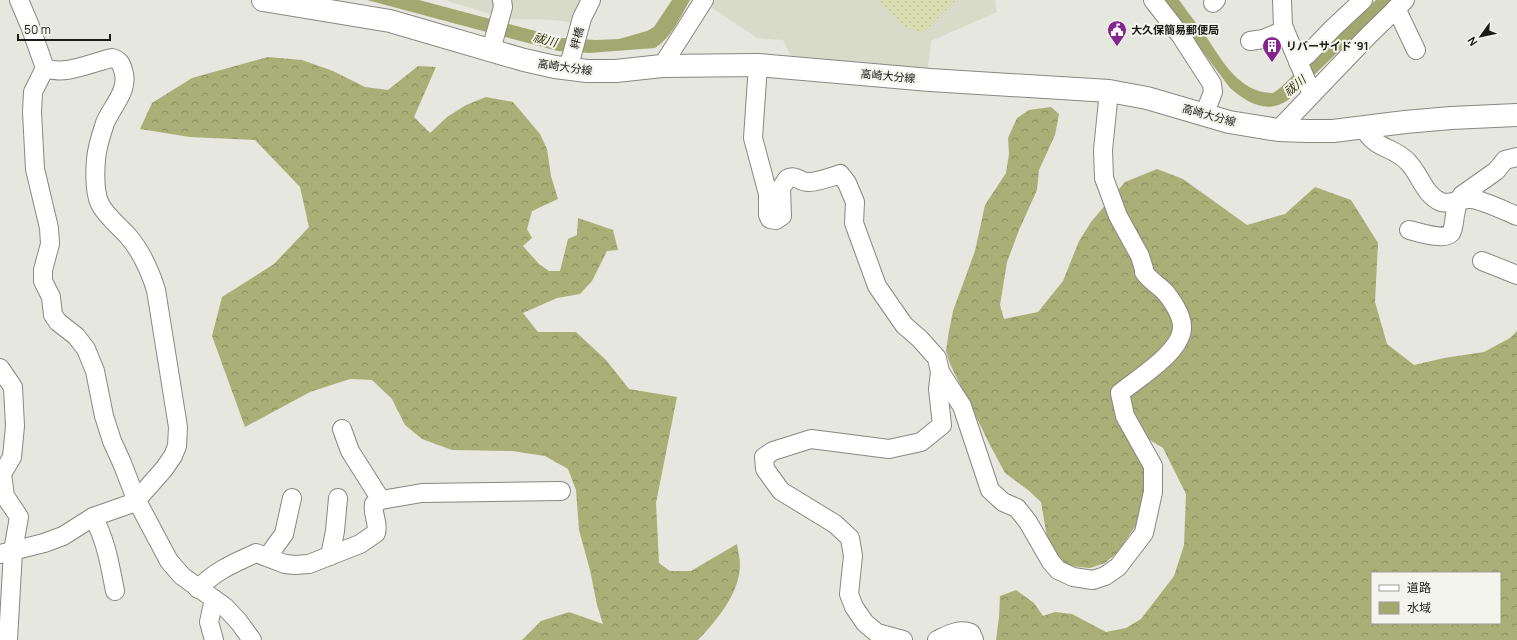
<svg xmlns="http://www.w3.org/2000/svg" width="1517" height="640" font-family="Manrope,'Noto Sans JP',sans-serif">
  <style>
    .built { fill: #d9dbca }
    .forest { fill: url(#forest-crowns); fill-rule: evenodd }
    .park { fill: url(#park-dots) }
    .water { fill: #a2a870 }
    .lines { fill: none; stroke-linecap: round; stroke-linejoin: round }
    .minor-casing { stroke: #878880; stroke-width: 20 }
    .major-casing { stroke: #878880; stroke-width: 24 }
    .minor { stroke: #fff; stroke-width: 18 }
    .major { stroke: #fff; stroke-width: 22 }
    .labels { text-anchor: middle; stroke-width: 4; stroke-linejoin: round; paint-order: stroke }
    .poi-label { font-size: 11px; font-weight: bold; fill: #1b1b18; stroke: #f3f4eb; text-anchor: start }
    .street-label { font-size: 11px; fill: #1b1b18; stroke: #f3f4eb }
    .water-label { font-size: 12px; font-style: italic; fill: #2e3103; stroke: #f3f4eb }
  </style>
  <defs>
    <pattern id="forest-crowns" width="20" height="18" patternUnits="userSpaceOnUse"><rect width="20" height="18" fill="#a9af77"/><path d="M2 6a3 3 0 1 1 6 0M12 15a3 3 0 1 1 6 0" fill="none" stroke="#898e61"/></pattern>
    <pattern id="park-dots" width="8" height="8" patternUnits="userSpaceOnUse"><rect width="8" height="8" fill="#d8ddb2"/><path d="M2 2h.1M6 6h.1" fill="none" stroke="#b9bd98" stroke-width="1.8" stroke-linecap="round"/></pattern>
  </defs>
  <rect width="100%" height="100%" fill="#e6e7de"/>
  <g class="built">
    <polygon points="445,0 581,0 571,22 565,22 555,20 511,19 493,15"/>
    <polygon points="711,0 995,0 997,12 931,41 928,69 791,56 783,40 757,38 708,5"/>
  </g>
  <g class="forest">
    <path d="M268 57 302 60 333 71 365 87 388 90 418 66 436 67 414 117 430 133 447 117 466 105 486 97 513 102 540 134 547 149 551 176 558 199 532 211 527 229 532 238 523 246 539 264 549 271H560L568 239 577 235 578 218 613 230 618 250 607 251 592 281 580 294 557 298 523 313 538 332H576L606 360 629 389 677 397 656 503 659 563 670 571H691L737 544C738 551 740 558 740 566 739 594 717 620 698 640H522L541 621 569 612 603 624 597 605 590 570 579 530 576 490 568 469 545 456 512 451 452 450 422 439 405 425 392 399 372 380 350 379 310 392 245 427 212 336 222 297 274 264 309 227 300 187 255 140 190 137 140 129 152 103 192 78Z"/>
    <path d="M1051 107 1059 114 1055 135 1039 170 1037 190 1019 230 1007 262 1000 305 1004 319 1038 312 1063 281 1079 241 1091 222 1125 182 1157 169 1183 179 1247 225 1285 214 1315 187 1351 200 1378 243 1375 302 1387 344 1414 365 1444 358 1484 352 1510 338 1517 331V640H996L999 617 1000 596 1016 590 1034 603 1043 616 1055 612 1072 614 1106 632 1126 628 1141 619 1174 576 1184 545 1186 494 1163 448 1150 440 1148 471 1141 518 1128 537 1117 553 1105 563 1090 568 1070 566 1056 558 1047 537 1041 502 1028 490 1005 473 989 443 950 364 946 351 949 331 953 311 975 251 985 205 1006 173 1009 154 1008 138 1017 118 1029 110ZM1372 573H1500V623H1372Z"/>
  </g>
  <polygon class="park" points="878,0 956,0 923,33 904,26"/>
  <g class="water">
    <path d="M367 0H419L562 38 596 40 619 39 647 31 654 27 672 0H690C680 17 672 37 655 48L589 53 558 51Z"/>
    <path d="M1164 0H1179C1188 13 1198 25 1207 38 1223 62 1240 93 1273 93L1280 88 1328 41 1376 0H1392L1288 100C1267 115 1246 102 1230 88Z"/>
  </g>
  <g class="lines">
    <defs>
      <g id="minor">
        <polyline points="1153,0 1181,36 1212,84 1213,92 1204,115"/>
        <polyline points="1282,0 1283,26 1312,94"/>
        <polyline points="1213,3 1216,0"/>
        <polyline points="1396,8 1416,50"/>
        <polyline points="1250,41 1263,39 1285,30"/>
        <polyline points="491,50 503,7 502,0"/>
        <polyline points="1298,62 1307,55 1333,28 1363,0"/>
        <path d="M758 65 753 138 768 194V215L770 219 776 220 782 216 781 188 787 179C795 174 800 182 808 182 819 182 831 177 840 174L847 183 855 202 854 223 877 286 904 325 920 339 937 358 940 372 938 389 942 425 921 442 889 449 811 439 773 451 764 457 765 469 781 491 835 524 850 538 853 556 849 594 854 607 865 623 877 633 903 640"/>
        <polyline points="662,66 704,0"/>
        <polyline points="45,68 33,92 32,112 35,169 49,228 50,244 43,270 43,281 51,297 53,315 58,322 76,336 86,349 95,371 104,416 112,441 122,463 136,499 169,561 182,576 225,607 239,622 252,640"/>
        <polyline points="568,69 582,18 591,0"/>
        <path d="M1363 127C1376 151 1392 145 1408 162 1420 174 1424 195 1441 202 1450 205 1461 198 1471 199 1483 200 1505 211 1517 216"/>
        <polyline points="1278,130 1368,36 1405,0"/>
        <path d="M1409 230C1418 232 1444 241 1451 233 1454 228 1454 221 1455 215 1457 207 1457 201 1462 195L1496 171 1505 160 1517 157"/>
        <polyline points="1482,261 1517,275"/>
        <polyline points="0,368 13,387 15,426 12,457 2,474 5,496 19,517 13,551 8,640"/>
        <path d="M940 372 962 406 990 490 1003 502 1017 508 1028 522 1051 562 1058 570 1073 577 1093 580 1105 576 1118 567 1144 533 1153 492V466L1125 416 1120 393C1138 378 1180 353 1182 329 1183 317 1173 302 1166 293 1159 285 1150 281 1144 272V269L1140 256 1118 216 1104 178 1103 150 1109 91"/>
        <polyline points="342,429 350,451 381,500"/>
        <path d="M93 517C106 539 110 566 115 591"/>
        <path d="M0 554 44 543 63 536 93 517 130 504 141 495 164 469 173 456 177 446 178 427 156 290C150 271 141 251 128 236 119 226 106 216 100 204 94 192 95 172 96 159 97 147 101 135 105 123 112 106 130 90 123 70 121 63 119 60 112 58 93 62 65 76 45 68L30 26 19 0"/>
        <polyline points="268,556 284,534 292,498"/>
        <polyline points="330,556 335,531 338,498"/>
        <path d="M198 589C216 570 233 564 256 553L285 564 295 565 309 564 360 544 376 533C379 521 372 516 374 504L381 500 422 493 561 491"/>
        <polyline points="214,599 209,622 214,640"/>
        <path d="M937 640C948 635 959 628 971 633L974 640"/>
      </g>
      <polyline id="major" points="263,0 390,21 524,60 555,67 587,71 616,71 662,66 758,65 930,80 1109,91 1147,98 1229,122 1278,130 1307,131 1333,131 1405,122 1451,118 1517,115"/>
    </defs>
    <use href="#minor" class="minor-casing"/>
    <use href="#major" class="major-casing"/>
    <use href="#minor" class="minor"/>
    <use href="#major" class="major"/>
  </g>
  <defs>
    <symbol id="civic-pin" viewBox="-11 -11 22 30"><path d="M0 17L-7.5 6A9.5 9.5 0 1 1 7.5 6Z" fill="#83248f" stroke="#f3f4eb"/><path d="M-.6-6.5H3V-4.5H.6V-3L4-1V1h2V6H-6V1h2V-1L-.6-3ZM-1.2 2.5V6h2.4V2.5Z" fill="#fff"/></symbol>
    <symbol id="building-pin" viewBox="-11 -11 22 30"><path d="M0 17L-7.5 6A9.5 9.5 0 1 1 7.5 6Z" fill="#83248f" stroke="#f3f4eb"/><path d="M-4-6H4V6H1V3H-1V6H-4ZM-2.5-4.3h1.7v1.8h-1.7ZM.8-4.3h1.7v1.8H.8ZM-2.5-1h1.7V.8h-1.7ZM.8-1h1.7V.8H.8Z" fill="#fff"/></symbol>
  </defs>
  <g fill-rule="evenodd">
    <use href="#civic-pin" x="1106" y="19" width="22" height="30"/>
    <use href="#building-pin" x="1261" y="35" width="22" height="30"/>
  </g>
  <g class="labels">
    <g class="poi-label">
      <text x="1131" y="34">大久保簡易郵便局</text>
      <text x="1286" y="50">リバーサイド '91</text>
    </g>
    <g class="street-label">
      <text transform="translate(577 38) rotate(-74)" y="4">絆橋</text>
      <text transform="translate(565 67) rotate(8)" y="4">高崎大分線</text>
      <text transform="translate(888 76) rotate(5)" y="4">高崎大分線</text>
      <text transform="translate(1209 115) rotate(15)" y="4">高崎大分線</text>
    </g>
    <g class="water-label">
      <text transform="translate(545 40) rotate(14)" y="4">祓川</text>
      <text transform="translate(1295 86) rotate(-40)" y="4">祓川</text>
    </g>
  </g>
  <rect x="1371" y="572" width="130" height="52" fill="#f3f4eb" stroke="#9d9d97"/>
  <rect x="1379" y="585" width="20" height="6" fill="#ffffff" stroke="#9d9d97"/>
  <text x="1407" y="592" font-size="12" fill="#1b1b18">道路</text>
  <rect x="1379" y="602" width="20" height="12" fill="#a2a870" stroke="#9d9d97"/>
  <text x="1407" y="612" font-size="12" fill="#1b1b18">水域</text>
  <g transform="translate(1481 36) rotate(237)" stroke="#f3f4eb" stroke-width="3" paint-order="stroke">
  <path d="M0-3L7 15L0 10L-7 15Z" fill="#1b1b18"/>
  <text y="-6" font-size="11" font-weight="bold" text-anchor="middle" fill="#1b1b18">N</text>
  </g>
  <path d="M18 34v6h92v-6" fill="none" stroke="#1b1b18" stroke-width="2"/>
  <text x="24" y="34" font-size="12" fill="#1b1b18" stroke="#f3f4eb" stroke-width="3" paint-order="stroke">50 m</text>
</svg>
